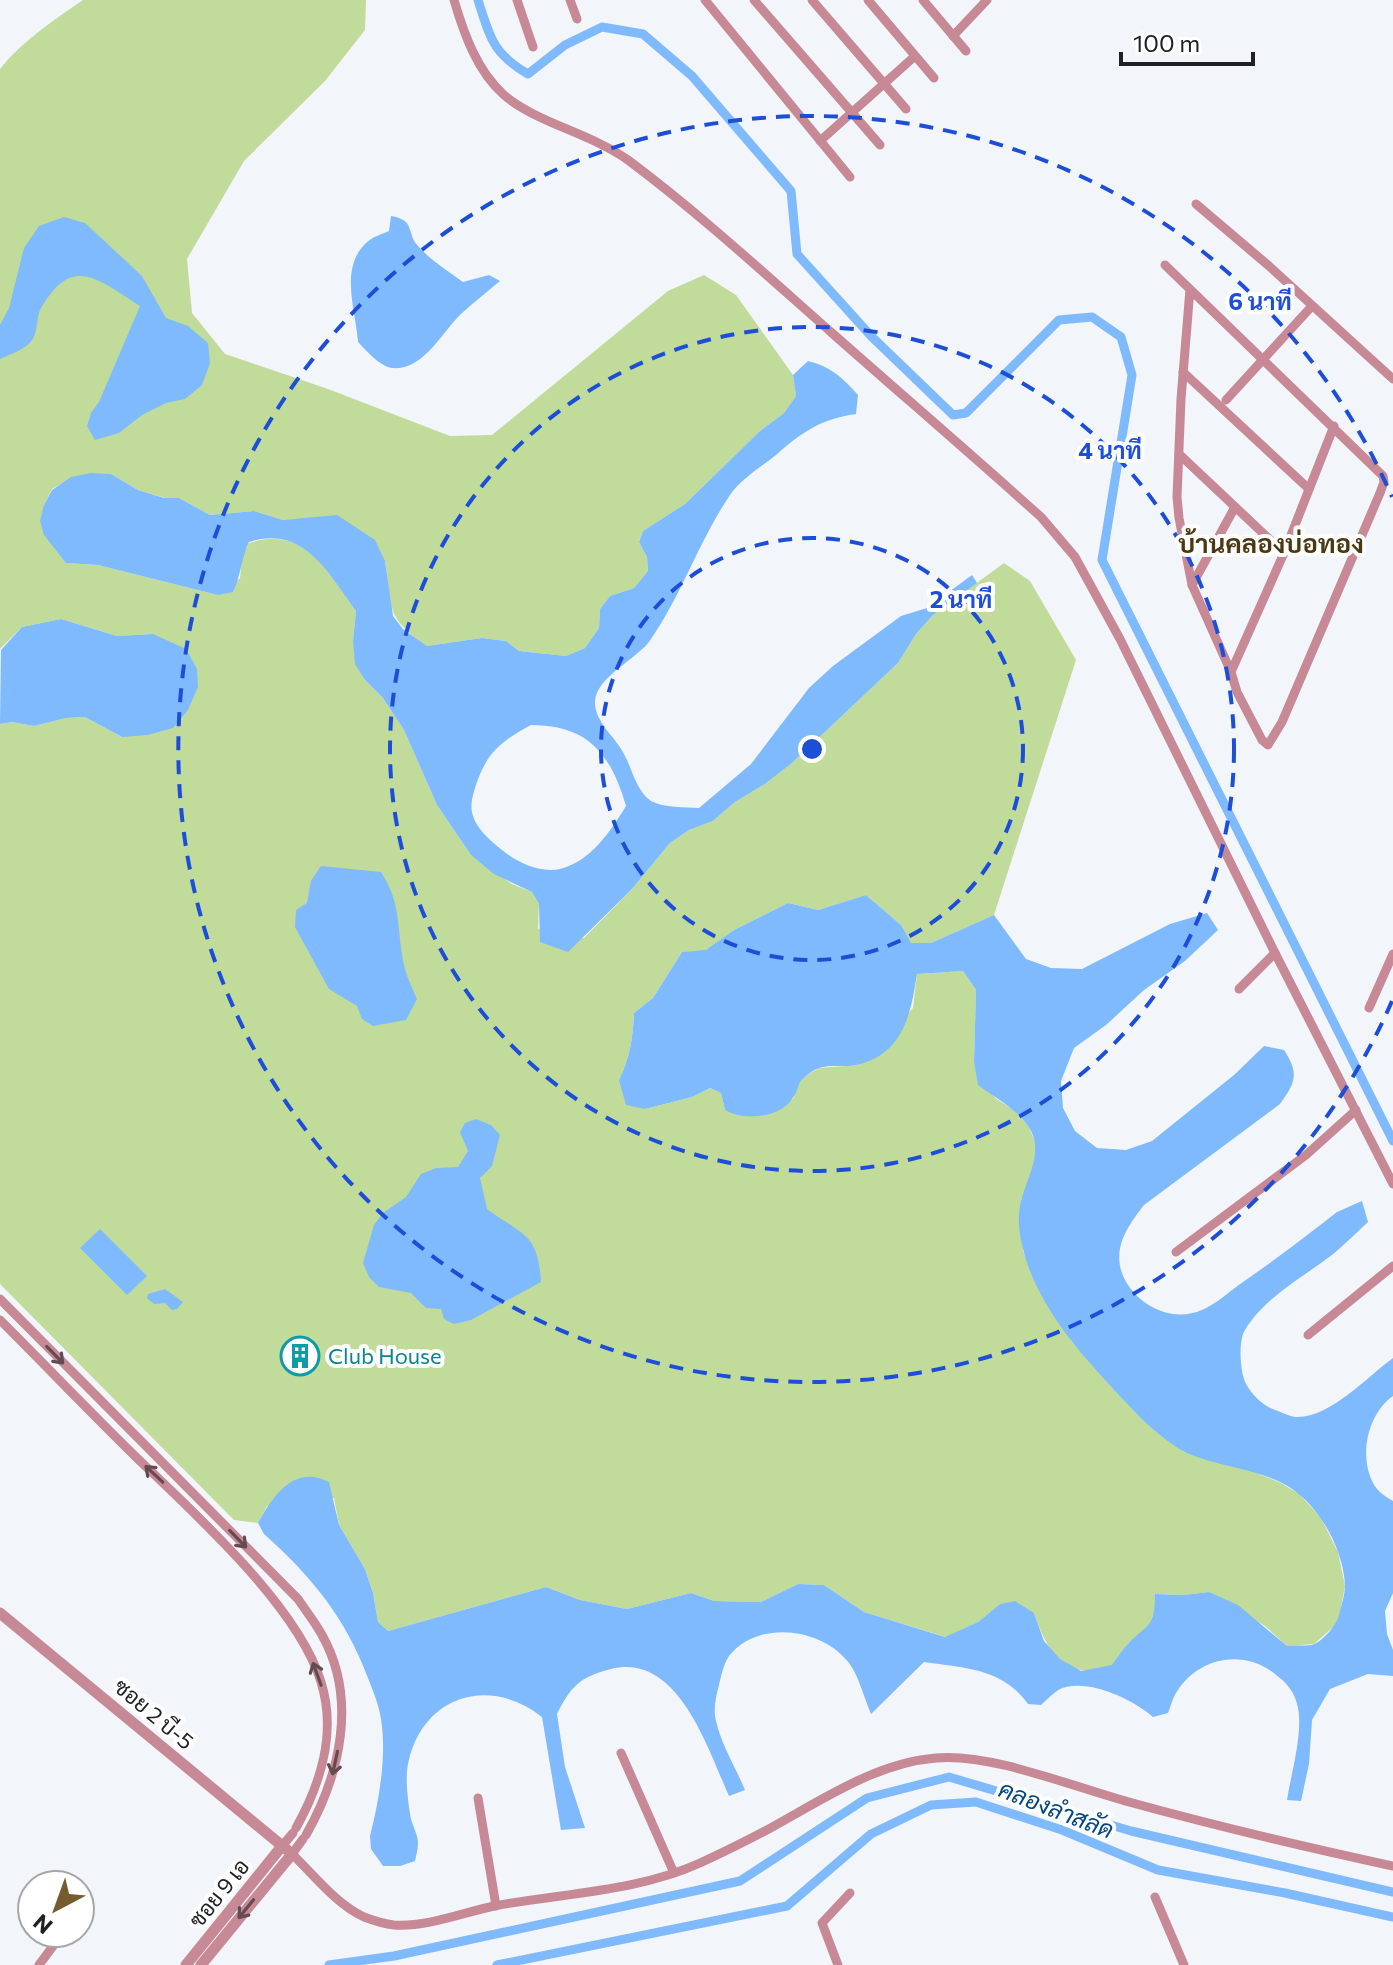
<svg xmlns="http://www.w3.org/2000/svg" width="1393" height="1965" font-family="Commissioner,Sarabun,sans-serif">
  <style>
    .green { fill: #c1db9b }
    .water { fill: #7ebafd; fill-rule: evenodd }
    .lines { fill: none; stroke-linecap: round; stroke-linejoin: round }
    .canal { stroke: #7ebafd; stroke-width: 9 }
    .minor { stroke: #c88996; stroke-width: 9 }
    .tertiary { stroke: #c88996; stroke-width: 11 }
    .oneway { stroke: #634b51 }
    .ring { fill: none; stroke: #1d4ed8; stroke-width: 4; stroke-dasharray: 14 10 }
    .labels { text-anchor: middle; stroke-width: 8; stroke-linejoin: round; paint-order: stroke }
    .culture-label { font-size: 22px; fill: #0d838f; stroke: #fff; text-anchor: start }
    .street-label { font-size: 22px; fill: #202123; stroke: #fff }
    .water-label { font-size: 24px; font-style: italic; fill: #024782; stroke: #fff }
    .quarter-label { font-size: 26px; font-weight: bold; fill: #4b3812; stroke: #fff }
    .centre { fill: #1d4ed8; stroke: #fff; stroke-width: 4 }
    .ring-label { font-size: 24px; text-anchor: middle; font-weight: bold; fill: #1d4ed8; stroke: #fff; stroke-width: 8; stroke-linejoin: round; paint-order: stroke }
  </style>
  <rect width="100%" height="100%" fill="#f2f5fa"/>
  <path class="green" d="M83 0H366L365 30 325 81 244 161 187 259 192 313 225 354 328 389 450 436 492 435 668 291 704 275 736 295 793 375 796 396 784 413 760 431 685 504 643 531 639 542 647 557 648 571 634 588 610 596 600 609 599 628 585 648 566 656 519 651 506 641 482 638 427 646C384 616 393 609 385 561L305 519 283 520 254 511 210 515 179 498H165L138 490 111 474 71 478 52 489 44 505 57 550 66 563 98 565 218 595 240 578 242 558 249 543C304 524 329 573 356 611L353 641 365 680 383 698 404 730 437 805 471 855 512 884 532 892 539 904 538 929 584 938 632 889 670 843 689 830 713 821 735 802 765 784 792 763 898 663 916 634 933 615 1004 563 1030 581 1076 660 994 915 931 943H910L901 925 866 895 818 910 788 903 734 930 706 951 682 952 653 998 634 1013C633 1037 630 1058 619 1080L645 1109 692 1097 710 1088 721 1093 725 1110 793 1099 799 1080 819 1068 857 1065 913 1008 917 974 963 971 976 990 974 1062 995 1098 1014 1110 1028 1125 1037 1146 1032 1176 1021 1200 1023 1251 1035 1281 1056 1318 1075 1345 1138 1415 1184 1452 1249 1470 1281 1483 1299 1494 1321 1518 1338 1552 1345 1586 1338 1623 1314 1644 1287 1646 1265 1626 1209 1592 1183 1595 1156 1594 1155 1610 1149 1627 1129 1643 1112 1666C1103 1667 1089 1672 1080 1670 1053 1665 1042 1635 1034 1613L1000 1604 978 1622 946 1637 864 1612 824 1585 798 1584 761 1602 714 1601 691 1593 627 1609 580 1600 546 1587 388 1631 378 1622 373 1593 365 1569 339 1525 334 1498 267 1506 258 1523 234 1520 0 1284V724L12 722 34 726 66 718 85 717 122 737 153 634 117 636 61 619 22 627 0 649V69C22 41 54 20 83 0Z"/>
  <g class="water">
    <path d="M391 216C416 220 406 233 418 246 430 260 448 271 463 282L489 275 500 281C487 292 474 302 461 314 443 331 423 371 393 368 380 367 367 351 358 342 356 310 339 269 366 243 372 237 382 234 389 231Z"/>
    <path d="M64 217 85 223 142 276 166 318 188 326 208 343 210 363 202 385 185 399 166 403 142 415 119 433 95 440 87 426 91 413 99 402 140 306C97 279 72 253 40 310 36 319 38 332 32 340 25 350 10 354 0 359V325L9 308 24 248 39 226Z"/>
    <path d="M808 361C830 366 843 378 858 395L856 414C821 419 802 432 776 455 761 467 741 479 730 495 699 541 682 594 651 639 638 659 597 676 595 701 594 722 616 737 624 754 632 768 636 791 651 801 664 808 685 807 699 808L751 764 809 688 833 666 901 616 927 608 972 575 977 583 933 615 916 634 898 663 792 763 765 784 735 802 713 821 689 830 670 843 632 889 568 952 540 942 539 904 532 892 494 874 471 855 437 805 404 730 383 698 365 680 355 664 353 641 356 611C329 574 304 524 249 542 241 559 241 575 233 592L218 595 98 565 66 563 44 535 40 521 44 505 52 490 71 477 91 473 111 474 138 490 164 498H179L210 515 254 511 283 520 337 515 375 540 385 561 393 616 403 629 427 646 482 638 506 641 519 651 566 656 585 648 599 628 600 609 610 596 634 588 648 571 647 557 639 542 643 531 685 504 760 431 784 413 796 396 793 375ZM531 725C588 725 611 754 626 806 610 832 591 861 560 869 539 873 518 863 502 850 491 841 475 828 472 812 470 804 473 795 475 788 486 753 500 742 531 725Z"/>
    <polygon points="61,619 117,636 153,634 186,649 197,669 198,687 188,710 173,728 148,735 122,737 85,717 66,718 34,726 12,722 0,724 1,650 22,627"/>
    <path d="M321 866 381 872C403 905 396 933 405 969 408 980 413 990 417 999L406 1020 373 1026 362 1019 357 1006 329 989 295 927 296 910 307 903 311 881Z"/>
    <path d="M866 895 901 925 911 943H931L994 915 1026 959 1051 968 1082 969 1170 924 1207 913 1218 930 1185 961 1144 990 1106 1025 1074 1048 1061 1081 1063 1108 1075 1131 1097 1148 1126 1150 1152 1141 1234 1075 1264 1046 1284 1050C1299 1073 1296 1082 1280 1104L1144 1205C1127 1227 1111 1250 1124 1278 1138 1306 1172 1323 1202 1310 1216 1304 1230 1291 1243 1282 1275 1260 1306 1236 1337 1212L1362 1201 1368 1222C1356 1233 1344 1245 1332 1255 1302 1278 1265 1297 1245 1330 1238 1341 1240 1373 1246 1384 1253 1396 1264 1407 1278 1411 1283 1413 1290 1416 1295 1417 1329 1419 1367 1377 1393 1358V1396C1366 1415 1357 1462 1377 1489 1381 1494 1388 1498 1393 1501V1593L1385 1611 1387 1634 1393 1650V1676L1368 1674 1330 1689 1312 1720 1309 1764 1301 1801 1287 1800C1291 1774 1303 1734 1298 1708 1295 1692 1287 1683 1275 1674 1244 1649 1200 1657 1178 1690 1173 1696 1171 1706 1168 1713L1153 1717C1133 1700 1094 1681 1066 1687 1056 1689 1048 1699 1041 1705L1028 1704C1002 1668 965 1668 924 1662L871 1714C864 1698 859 1676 849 1663 823 1628 758 1619 729 1656 724 1663 721 1676 719 1685 716 1696 713 1710 716 1721 721 1744 736 1768 745 1790L729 1796C708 1749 678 1652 611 1669 580 1677 571 1686 557 1714L565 1767 585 1828 561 1830 542 1717C489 1675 422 1696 408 1764 405 1778 408 1804 411 1819 413 1827 418 1835 418 1843 418 1849 416 1856 415 1861L400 1866H383L371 1849 370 1836C379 1800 387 1757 381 1719 379 1705 373 1691 368 1678 345 1617 312 1577 264 1534L258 1523C273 1495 295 1464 329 1482L339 1525 365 1569 373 1593 378 1622 388 1631 546 1587 580 1600 627 1609 691 1593 714 1601 761 1602 798 1584 824 1585 864 1612 945 1637 978 1622 1000 1604 1015 1601 1034 1613 1044 1641 1060 1659 1081 1671 1112 1665C1117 1658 1122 1650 1128 1644 1148 1623 1155 1628 1155 1594L1183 1595 1209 1592 1238 1605 1287 1646C1295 1645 1304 1646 1312 1645 1322 1642 1337 1625 1339 1615 1341 1606 1345 1595 1345 1585 1343 1546 1316 1499 1280 1482 1250 1468 1217 1466 1187 1453 1173 1447 1146 1424 1135 1412 1091 1365 1039 1313 1023 1249 1019 1233 1017 1218 1021 1201 1028 1174 1047 1148 1025 1122 1013 1107 994 1097 978 1085L974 1062 976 990 963 971 917 974C911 1014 903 1055 856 1065 842 1068 826 1063 813 1071 793 1084 803 1084 792 1099 780 1118 743 1121 725 1110L721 1093 710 1088 692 1097 645 1109 626 1105 619 1080C630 1058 633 1037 634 1013L653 998 682 952 706 950 734 930 788 903 818 910Z"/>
    <path d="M476 1119 491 1125 500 1135 492 1166 480 1178 487 1209C524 1236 538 1233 541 1282L471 1320 454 1324 444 1319 441 1309 426 1308 411 1293 379 1287 369 1277 363 1263 374 1225 383 1213 406 1197 421 1174 436 1168 458 1167 468 1151 460 1132 465 1123Z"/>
    <polygon points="100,1229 147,1276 127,1295 80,1248"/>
    <polygon points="165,1289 183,1302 177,1309 172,1310 165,1303 154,1304 147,1298 148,1294"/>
  </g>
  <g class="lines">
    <g class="canal">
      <path d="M478 0C490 37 492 53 528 74L565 45 602 27 643 34 692 76 791 191 797 254 871 336 953 415 966 413 1059 320 1092 317 1121 337 1132 375 1102 560 1393 1141"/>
      <polyline points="329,1965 394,1956 740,1881 867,1798 949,1777 1131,1831 1393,1892"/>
      <polyline points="497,1965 787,1906 871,1834 931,1805 976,1802 1062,1830 1158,1870 1285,1893 1393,1917"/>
    </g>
    <g class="minor">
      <path d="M454 0C464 34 477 71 504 95 535 122 592 134 628 160 699 213 765 274 832 333 901 394 972 455 1041 517L1075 557 1120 639 1275 953 1393 1184"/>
      <polyline points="517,0 533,47"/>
      <polyline points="570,0 577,19"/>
      <polyline points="705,0 850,177"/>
      <polyline points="754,0 880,145"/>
      <polyline points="812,0 906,109"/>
      <polyline points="868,0 934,78"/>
      <polyline points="923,0 966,51"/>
      <polyline points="953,36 987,0"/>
      <polyline points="820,141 915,56"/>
      <polyline points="1196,204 1269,266 1393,379"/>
      <polyline points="1165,265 1383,476 1384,482 1380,493 1282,722 1268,745 1262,740 1237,692 1231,672 1192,585 1179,518 1177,497 1181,399 1190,289"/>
      <polyline points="1183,372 1309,489"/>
      <polyline points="1226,400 1312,306"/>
      <polyline points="1179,454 1284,553"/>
      <polyline points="1192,585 1235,507"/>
      <polyline points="1231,672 1284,553 1334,426"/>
      <polyline points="1239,989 1275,953"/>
      <polyline points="1369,1008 1393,954"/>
      <polyline points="1176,1252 1306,1155 1356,1110"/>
      <path d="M0 1299 298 1599C306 1611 315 1622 322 1635 358 1699 340 1775 306 1835"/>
      <path d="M0 1320C46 1366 91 1413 137 1458 195 1514 298 1606 321 1682 337 1733 321 1783 296 1828"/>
      <polyline points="1308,1335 1393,1266"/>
      <polyline points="621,1753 674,1873"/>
      <polyline points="478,1798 496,1906"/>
      <path d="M303 1839 292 1854C314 1875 336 1904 364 1917 372 1920 385 1924 394 1925 427 1927 462 1913 494 1906 563 1893 636 1892 700 1863 722 1853 744 1842 765 1831 819 1802 874 1763 936 1758 992 1753 1073 1787 1129 1802 1216 1826 1305 1847 1393 1866"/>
      <polyline points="282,1846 293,1833"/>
      <polyline points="1155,1897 1184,1965"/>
      <polyline points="39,1965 56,1942"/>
      <polyline points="838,1965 822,1923 850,1893"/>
    </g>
    <g class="tertiary">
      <polyline points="0,1613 292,1854 201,1965"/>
      <polyline points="186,1965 282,1846"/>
    </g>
  </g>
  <defs><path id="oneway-shaft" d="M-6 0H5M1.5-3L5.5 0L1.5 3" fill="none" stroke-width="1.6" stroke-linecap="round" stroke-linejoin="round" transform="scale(2)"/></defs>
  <g class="oneway">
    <use href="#oneway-shaft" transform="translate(55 1355) rotate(46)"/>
    <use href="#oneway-shaft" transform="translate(154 1474) rotate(-137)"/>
    <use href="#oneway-shaft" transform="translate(238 1539) rotate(46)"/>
    <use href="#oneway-shaft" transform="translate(317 1674) rotate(-110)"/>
    <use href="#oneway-shaft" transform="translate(335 1763) rotate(102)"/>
    <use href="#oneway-shaft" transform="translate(246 1909) rotate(129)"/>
  </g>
  <g class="ring">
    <circle cx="812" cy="749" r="211"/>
    <circle cx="812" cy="749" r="422"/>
    <path d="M1392 1001A633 633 0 1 1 1392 497"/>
  </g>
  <defs>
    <symbol id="building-ring" viewBox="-11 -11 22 22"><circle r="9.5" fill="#fff" stroke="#0f9aa8" stroke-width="1.5"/><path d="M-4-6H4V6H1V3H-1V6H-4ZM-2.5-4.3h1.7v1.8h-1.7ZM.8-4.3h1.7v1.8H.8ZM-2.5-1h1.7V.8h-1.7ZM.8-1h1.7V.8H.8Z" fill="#0f9aa8"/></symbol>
  </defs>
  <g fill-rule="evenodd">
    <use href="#building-ring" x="278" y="1334" width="44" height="44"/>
  </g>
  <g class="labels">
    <g class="culture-label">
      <text x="328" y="1364">Club House</text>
    </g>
    <g class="street-label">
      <text transform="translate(154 1714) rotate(40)" y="8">ซอย 2 บี-5</text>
      <text transform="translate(219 1893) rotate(-51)" y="8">ซอย 9 เอ</text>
    </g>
    <g class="water-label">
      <text transform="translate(1056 1810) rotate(21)" y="8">คลองลำสลัด</text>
    </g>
    <g class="quarter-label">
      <text x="1271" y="553">บ้านคลองบ่อทอง</text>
    </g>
  </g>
  <circle cx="812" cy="749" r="12" class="centre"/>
  <g class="ring-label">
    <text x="1260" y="310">6 นาที</text>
    <text x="1110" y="459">4 นาที</text>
    <text x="961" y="608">2 นาที</text>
  </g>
  <g transform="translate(56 1909) rotate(221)"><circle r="38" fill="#ffffff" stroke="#a6a6a7" stroke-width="2"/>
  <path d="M0-6L14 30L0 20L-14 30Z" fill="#755b2d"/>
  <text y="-12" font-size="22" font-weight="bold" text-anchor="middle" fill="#202123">N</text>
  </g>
  <path d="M1121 52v12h132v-12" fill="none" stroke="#202123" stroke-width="4"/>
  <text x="1133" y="52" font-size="24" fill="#202123" stroke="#ffffff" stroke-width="6" paint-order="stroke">100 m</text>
</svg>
